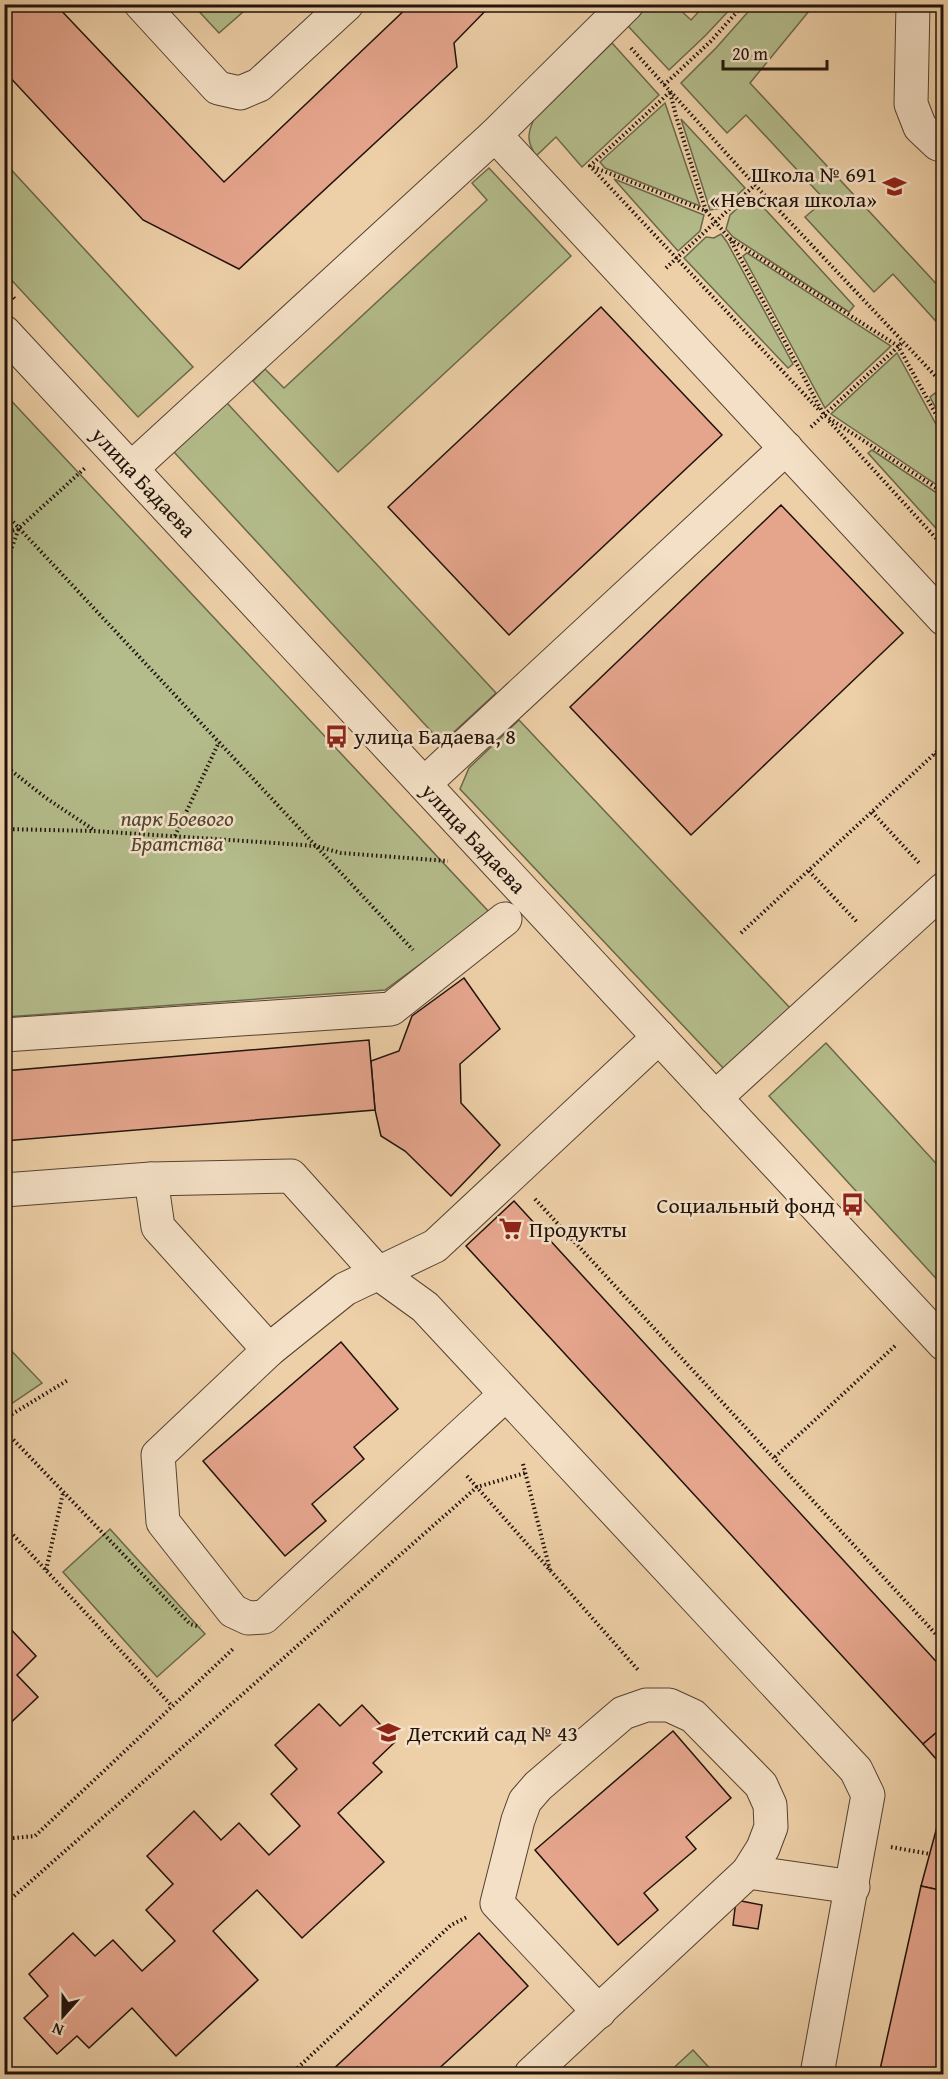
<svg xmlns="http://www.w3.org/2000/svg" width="948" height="2079" font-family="'Gentium Book Plus',serif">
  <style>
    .green { fill: #b4bc8b; stroke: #6a684b; stroke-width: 1.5 }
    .building { fill: #e5a58d; stroke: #21130b; stroke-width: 1.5 }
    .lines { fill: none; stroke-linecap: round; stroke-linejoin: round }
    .minor-casing { stroke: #544232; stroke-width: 35 }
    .path { stroke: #21130b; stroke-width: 4; stroke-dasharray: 1.5 3; stroke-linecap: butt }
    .minor { stroke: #f4e0c6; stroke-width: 33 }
    .labels { text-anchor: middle; stroke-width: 5; stroke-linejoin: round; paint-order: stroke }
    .poi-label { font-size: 22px; fill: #21130b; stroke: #f4e0c6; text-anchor: start }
    .street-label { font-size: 22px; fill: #21130b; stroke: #f4e0c6 }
    .park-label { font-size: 22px; font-style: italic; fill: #4d4631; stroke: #f4e0c6 }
  </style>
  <rect width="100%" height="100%" fill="#eed0a8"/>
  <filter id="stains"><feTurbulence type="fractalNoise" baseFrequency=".00333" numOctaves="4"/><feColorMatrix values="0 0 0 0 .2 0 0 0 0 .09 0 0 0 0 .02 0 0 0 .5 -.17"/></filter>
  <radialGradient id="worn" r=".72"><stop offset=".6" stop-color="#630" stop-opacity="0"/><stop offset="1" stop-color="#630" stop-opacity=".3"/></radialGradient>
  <g class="green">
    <polygon points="755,4 814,5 750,83 943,291 943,329 893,274 874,292 805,217 825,200 746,115 727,133 681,83 716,48"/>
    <polygon points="193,5 251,5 219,33"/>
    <polygon points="648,5 675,5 691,20 705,5 734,5 706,35 669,70 628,26"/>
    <path d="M612 43 659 95 582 167 556 137 536 156C527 142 527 134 534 119Z"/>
    <polygon points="665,103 700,206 605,168 600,162"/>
    <polygon points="681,119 745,188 723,208 710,210"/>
    <polygon points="5,163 193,367 138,417 5,273"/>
    <polygon points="489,168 571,256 338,472 253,381 265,369 284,388 487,200 472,183"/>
    <polygon points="614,179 704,215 700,231 678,251"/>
    <polygon points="752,195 854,306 849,312 733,237 726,229 730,215"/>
    <polygon points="721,234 727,242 793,364 788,368 684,258 706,237 714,238"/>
    <polygon points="747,253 891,346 825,408 743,256"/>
    <polygon points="897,353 943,437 943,489 831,414"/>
    <polygon points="4,393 490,913 385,990 5,1017"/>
    <polygon points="935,393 943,402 943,422 930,397"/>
    <polygon points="227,403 496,693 442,743 174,452"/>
    <polygon points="872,450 943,497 943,536 868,453"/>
    <polygon points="519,720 791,1009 725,1070 460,789 469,768"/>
    <polygon points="826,1043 943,1171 943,1286 769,1096"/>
    <polygon points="5,1344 42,1383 5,1408 4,1408"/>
    <polygon points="110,1529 205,1634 157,1677 63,1572"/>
    <polygon points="693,2050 714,2073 713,2074 667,2074"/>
  </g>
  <g class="building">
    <polygon points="4,4 55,4 224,182 411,4 492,4 454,43 457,67 239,269 143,220 4,71"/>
    <polygon points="601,307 722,435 509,635 388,507"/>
    <polygon points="781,505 903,633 691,835 570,707"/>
    <polygon points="464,978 500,1029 460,1064 461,1103 500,1145 451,1196 405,1151 381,1136 375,1110 371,1061 399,1051 412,1016"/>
    <polygon points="369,1040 375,1110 4,1141 4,1071"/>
    <polygon points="514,1201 944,1670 944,1726 923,1744 466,1246"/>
    <polygon points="341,1342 398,1409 354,1447 364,1459 312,1504 326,1521 285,1556 203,1461"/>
    <polygon points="4,1622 36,1656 17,1675 38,1697 5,1728"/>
    <polygon points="319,1704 340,1726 362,1705 396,1741 373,1763 382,1772 338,1813 384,1862 302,1938 257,1890 213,1931 258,1980 176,2056 132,2008 89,2048 77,2036 57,2054 24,2018 48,1996 29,1974 73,1933 95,1956 113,1940 142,1971 175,1941 146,1910 173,1884 147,1856 194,1811 221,1840 239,1823 269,1855 300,1826 271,1794 297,1769 275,1745"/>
    <polygon points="944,1726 944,1768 923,1744"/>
    <polygon points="673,1731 731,1798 686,1837 696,1849 644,1893 658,1910 618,1945 535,1850"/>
    <polygon points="944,1801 944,1891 921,1886"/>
    <polygon points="921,1886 944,1891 944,2074 879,2074"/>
    <polygon points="736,1900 762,1905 758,1929 733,1925"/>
    <polygon points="479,1933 528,1986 483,2028 433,2074 328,2074"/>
  </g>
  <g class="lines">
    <defs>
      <g id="minor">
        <polyline points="141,4 218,88 240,93 259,85 347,4"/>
        <polyline points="913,4 911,104 920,127 938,144 944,146"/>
        <polyline points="495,135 944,619"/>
        <polyline points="4,332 944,1344"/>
        <polyline points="132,468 495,135 627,4"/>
        <polyline points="424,784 786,448"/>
        <polyline points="4,1035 391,1009 505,919"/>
        <polyline points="715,1098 944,889"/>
        <polyline points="151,1179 158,1227 269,1350"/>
        <polyline points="4,1190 151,1179 291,1176 378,1273 425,1307 856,1770 868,1795 817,2074"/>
        <polyline points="505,1395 264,1617 248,1618 233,1611 163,1522 158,1455 269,1350 345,1289 435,1246 659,1037"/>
        <polyline points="599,2012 497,1903 518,1820 525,1801 538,1786 623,1713 646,1705 669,1705 693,1716 761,1785 770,1805 771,1827 763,1848 748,1872"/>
        <polyline points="531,2074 748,1872 853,1887"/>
      </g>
    </defs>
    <use href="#minor" class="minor-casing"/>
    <g class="path">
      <polyline points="631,48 755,185 944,385"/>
      <polyline points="664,85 711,41 744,4"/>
      <polyline points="670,92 590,166 820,411"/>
      <polyline points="593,167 706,211 676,116 670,92"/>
      <polyline points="706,211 730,239"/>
      <polyline points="666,268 755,185"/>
      <polyline points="4,288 15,299"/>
      <polyline points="829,421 944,547"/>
      <polyline points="811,427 903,342"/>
      <polyline points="944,429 898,346 730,239 824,415 944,493"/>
      <polyline points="4,512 413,950"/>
      <polyline points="4,533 19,529"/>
      <polyline points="4,578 5,566 19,528 85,468"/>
      <polyline points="935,753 944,763"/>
      <polyline points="4,765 46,798 94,830"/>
      <polyline points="872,812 920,864"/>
      <polyline points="4,829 94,831 275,843 316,846 341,853 448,861"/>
      <polyline points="175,836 219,742"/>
      <polyline points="809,871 857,922"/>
      <polyline points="741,933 944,745"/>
      <polyline points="535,1199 944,1643"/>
      <polyline points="4,1419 68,1380"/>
      <polyline points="4,1430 190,1624 200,1627"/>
      <polyline points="775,1457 897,1344"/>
      <polyline points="523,1464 550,1570"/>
      <polyline points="467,1476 639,1671"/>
      <polyline points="4,1525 172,1706"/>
      <polyline points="46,1570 63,1493"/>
      <polyline points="4,1839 35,1836 234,1648"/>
      <polyline points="891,1847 930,1854"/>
      <polyline points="4,1905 477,1487 525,1473"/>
      <polyline points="291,2074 451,1925 467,1917"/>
    </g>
    <use href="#minor" class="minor"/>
  </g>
  <defs>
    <symbol id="school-bare" viewBox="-9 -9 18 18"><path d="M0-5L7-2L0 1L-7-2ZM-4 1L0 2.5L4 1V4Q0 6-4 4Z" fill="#8f2418" stroke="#f4e0c6" stroke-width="2.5" paint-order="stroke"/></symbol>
    <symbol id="bus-bare" viewBox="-9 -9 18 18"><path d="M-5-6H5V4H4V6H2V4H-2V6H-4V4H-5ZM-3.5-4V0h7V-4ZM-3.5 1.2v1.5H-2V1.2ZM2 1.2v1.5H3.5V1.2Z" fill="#8f2418" stroke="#f4e0c6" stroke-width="2.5" paint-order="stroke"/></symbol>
    <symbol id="supermarket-bare" viewBox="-9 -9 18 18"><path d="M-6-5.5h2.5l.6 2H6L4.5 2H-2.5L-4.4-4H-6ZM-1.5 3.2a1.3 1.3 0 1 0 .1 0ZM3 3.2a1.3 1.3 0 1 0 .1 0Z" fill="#8f2418" stroke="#f4e0c6" stroke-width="2.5" paint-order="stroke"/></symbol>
  </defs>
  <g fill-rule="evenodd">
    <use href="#school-bare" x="878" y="170" width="33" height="33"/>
    <use href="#bus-bare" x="320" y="720" width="33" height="33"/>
    <use href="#bus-bare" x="836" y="1188" width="33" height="33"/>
    <use href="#supermarket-bare" x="494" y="1212" width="33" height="33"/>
    <use href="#school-bare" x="372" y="1716" width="33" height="33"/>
  </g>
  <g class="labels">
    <g class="poi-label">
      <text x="877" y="182" text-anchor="end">Школа № 691<tspan x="877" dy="25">«Невская школа»</tspan></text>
      <text x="354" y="744">улица Бадаева, 8</text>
      <text x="835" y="1213" text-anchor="end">Социальный фонд</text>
      <text x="529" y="1237">Продукты</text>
      <text x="407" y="1741">Детский сад № 43</text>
    </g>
    <g class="street-label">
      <text transform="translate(144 482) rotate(47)" y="8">улица Бадаева</text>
      <text transform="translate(474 838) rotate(47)" y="8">улица Бадаева</text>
    </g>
    <g class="park-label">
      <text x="177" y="826">парк Боевого<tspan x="177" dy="25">Братства</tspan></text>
    </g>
  </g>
  <rect width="948" height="2079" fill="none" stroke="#eed0a8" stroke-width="24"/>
  <rect x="6" y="6" width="936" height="2067" fill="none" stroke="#21130b" stroke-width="3"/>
  <rect x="12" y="12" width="924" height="2055" fill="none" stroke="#21130b" stroke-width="1.5"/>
  <g transform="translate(63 2016) rotate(201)" stroke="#f4e0c6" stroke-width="4.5" paint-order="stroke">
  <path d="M0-4.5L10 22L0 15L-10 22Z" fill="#21130b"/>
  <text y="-9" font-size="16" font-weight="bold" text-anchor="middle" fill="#21130b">N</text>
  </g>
  <path d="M723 60v9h104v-9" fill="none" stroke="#21130b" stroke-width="3"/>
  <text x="732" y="60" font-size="18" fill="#21130b" stroke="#f4e0c6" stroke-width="4.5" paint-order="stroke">20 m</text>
  <rect width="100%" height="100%" filter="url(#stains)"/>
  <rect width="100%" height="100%" fill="url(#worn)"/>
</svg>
